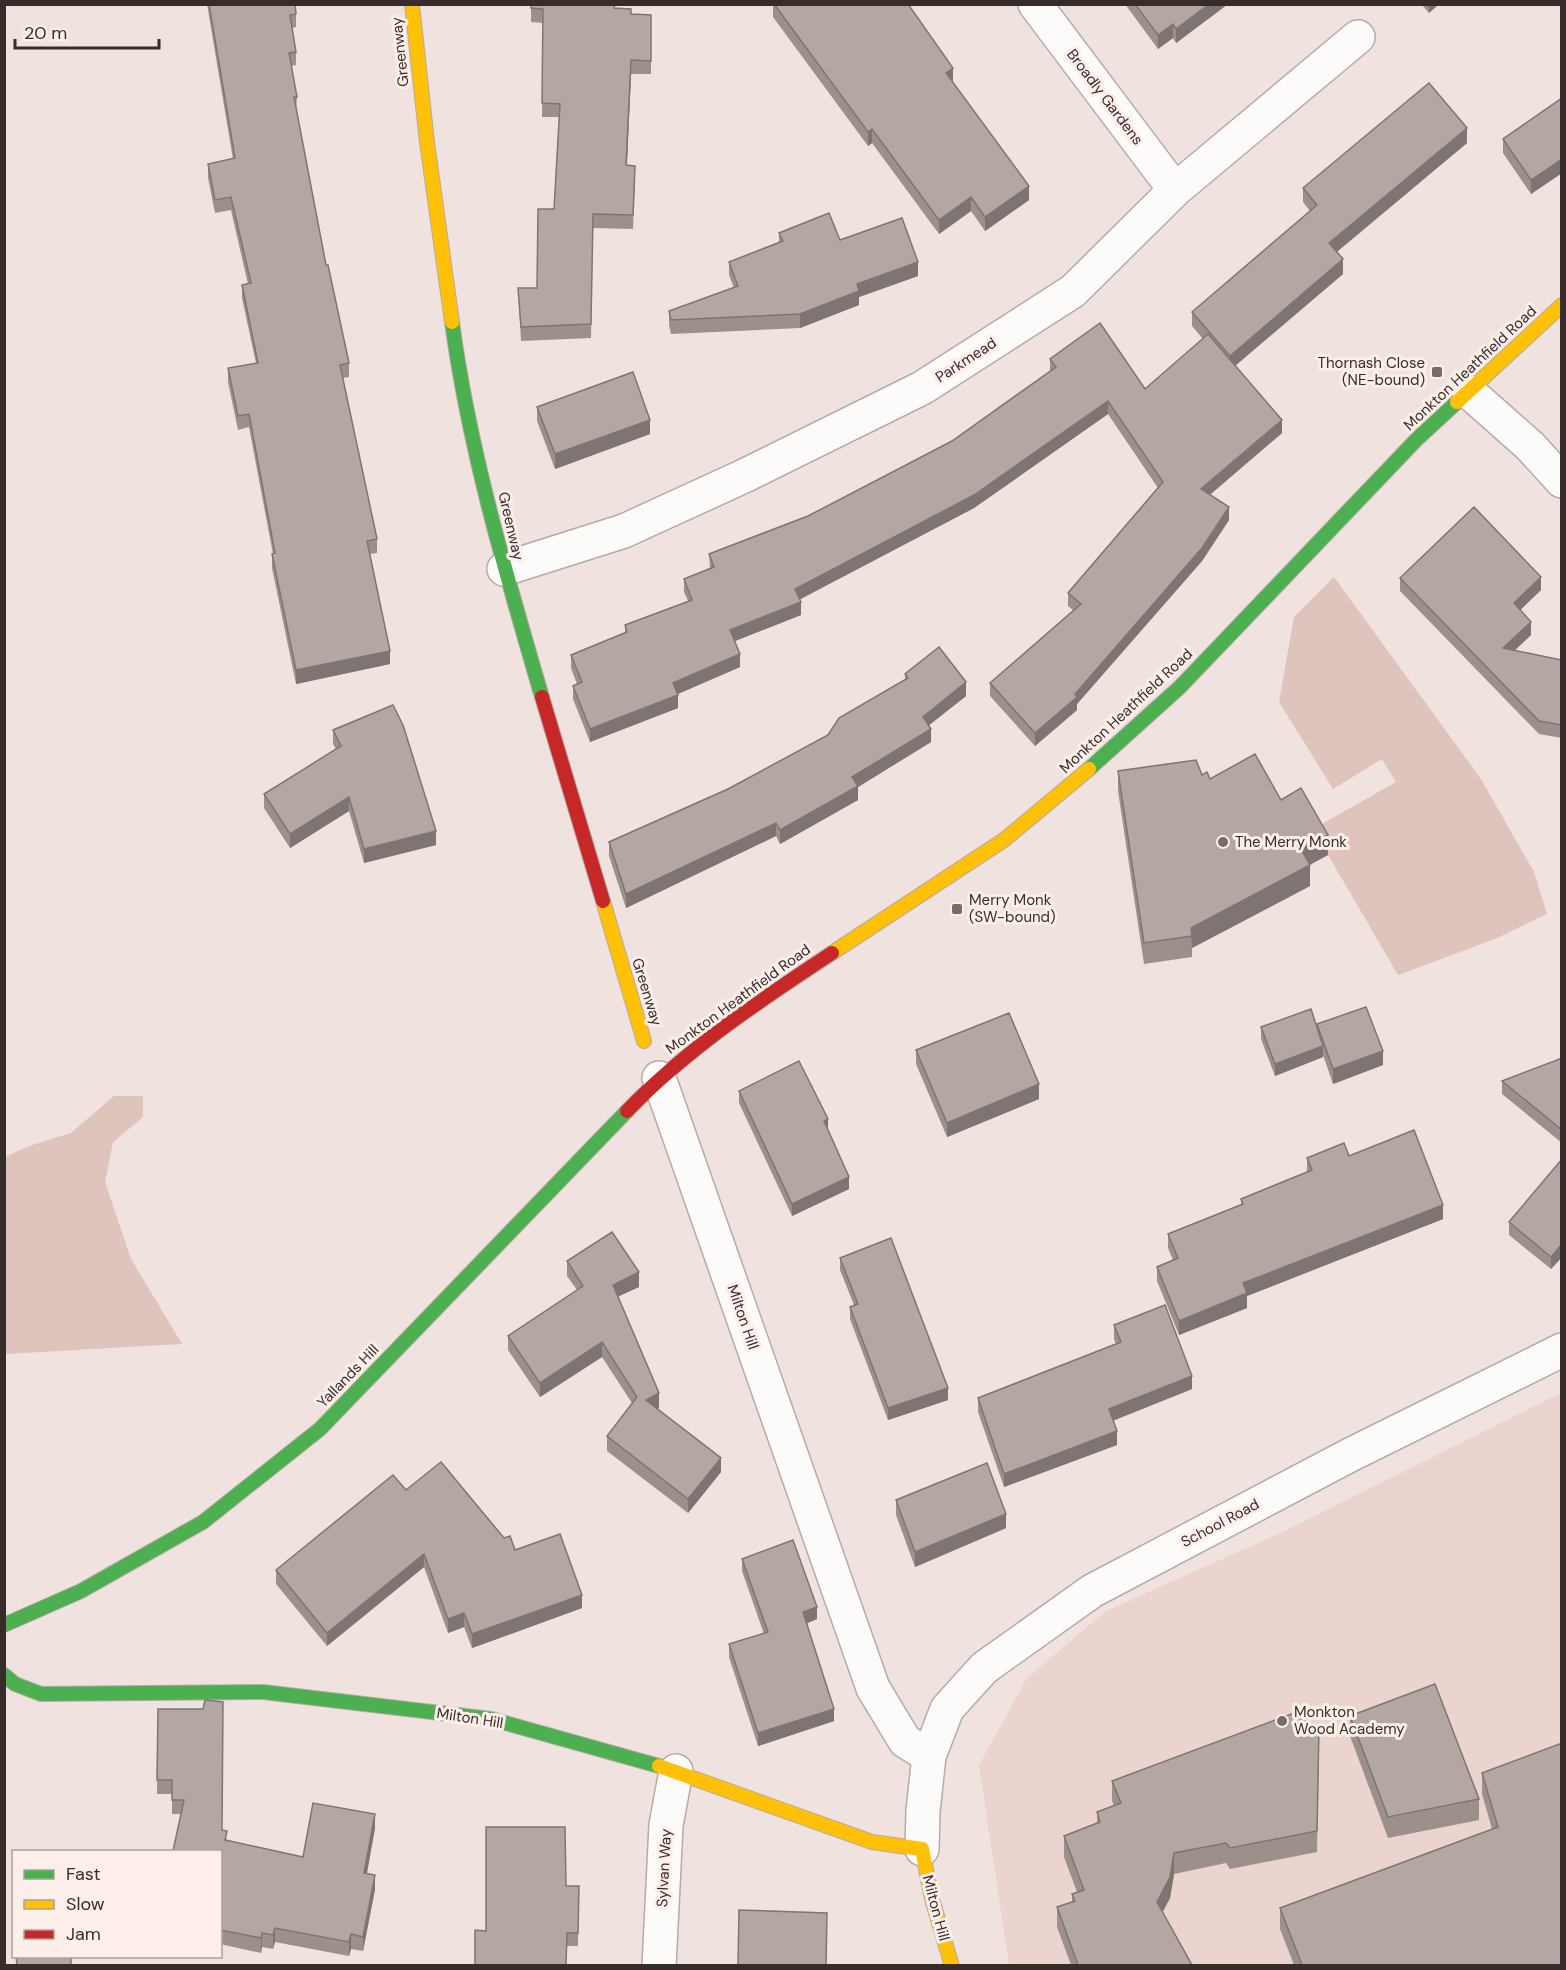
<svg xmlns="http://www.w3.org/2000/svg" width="1566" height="1970" font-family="'DM Sans',sans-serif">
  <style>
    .built { fill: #ebd4cd }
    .green { fill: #dec4bc }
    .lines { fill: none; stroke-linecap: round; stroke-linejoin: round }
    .street-casing { stroke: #b5aba8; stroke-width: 36 }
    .fast-casing { stroke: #b5aba8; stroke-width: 16 }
    .slow-casing { stroke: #b5aba8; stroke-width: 16 }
    .jam-casing { stroke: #b5aba8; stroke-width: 16 }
    .street { stroke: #fdfbfa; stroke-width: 33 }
    .fast { stroke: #4caf50; stroke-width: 14 }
    .slow { stroke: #ffc107; stroke-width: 14 }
    .jam { stroke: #c62828; stroke-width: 14 }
    .wall { fill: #9b908c }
    .shaded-wall { fill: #7e7572 }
    .building { fill: #b4a7a3; stroke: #7e7572; stroke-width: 1.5 }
    .poi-dot { fill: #776c69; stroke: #fdeeea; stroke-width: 2 }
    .labels { text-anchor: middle; stroke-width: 6; stroke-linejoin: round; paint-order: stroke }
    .street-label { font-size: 15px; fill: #362d2a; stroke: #fdeeea }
    .poi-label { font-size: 15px; fill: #362d2a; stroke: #fdeeea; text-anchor: start }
  </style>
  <rect width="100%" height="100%" fill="#f0e2de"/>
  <polygon class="built" points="1561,1393 1561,1965 1009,1965 979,1765 1027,1678 1106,1611 1276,1535"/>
  <g class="green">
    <polygon points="1334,577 1481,779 1534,872 1547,914 1495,939 1398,975 1313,829 1396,782 1382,759 1333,789 1279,702 1294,617"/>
    <polygon points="114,1096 143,1096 143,1117 113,1142 105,1182 131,1259 182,1344 5,1354 5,1157 29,1146 71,1133"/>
  </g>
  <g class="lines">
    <defs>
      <g id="street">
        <polyline points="1035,4 1175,190"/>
        <polyline points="1469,392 1530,446 1562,481"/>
        <polyline points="504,569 624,531 744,476 922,388 1073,291 1175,190 1358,37"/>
        <polyline points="659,1078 873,1688 905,1741 929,1756"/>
        <polyline points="922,1849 923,1811 929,1756 947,1709 984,1668 1092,1591 1350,1455 1562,1350"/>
        <polyline points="659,1966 666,1825 676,1771"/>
      </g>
      <g id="fast">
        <path d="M452 322C469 449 506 574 542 697"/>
        <polyline points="1089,769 1180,687 1418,438 1457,402"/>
        <polyline points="4,1625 81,1591 203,1522 320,1429 627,1111"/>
        <polyline points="4,1675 15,1684 41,1694 263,1692 491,1719 659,1766"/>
      </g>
      <g id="slow">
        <polyline points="412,4 427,142 452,322"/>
        <polyline points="1457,402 1562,305"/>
        <polyline points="603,901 644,1041"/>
        <polyline points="832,953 1004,840 1089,769"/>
        <polyline points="659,1766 872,1842 922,1849 932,1899 952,1966"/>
      </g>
      <g id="jam">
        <polyline points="542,697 603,901"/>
        <path d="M627 1111C688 1048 759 1001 832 953"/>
      </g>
    </defs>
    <use href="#street" class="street-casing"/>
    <use href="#fast" class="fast-casing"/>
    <use href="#slow" class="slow-casing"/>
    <use href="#jam" class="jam-casing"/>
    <use href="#street" class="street"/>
    <use href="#fast" class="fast"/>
    <use href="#slow" class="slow"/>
    <use href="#jam" class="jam"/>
  </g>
  <g class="wall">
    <polygon points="207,4 295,4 296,14 296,27 292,28 296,52 296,65 291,66 297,97 296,110 326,265 349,363 349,377 342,378 377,539 377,553 370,554 390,664 296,684 272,568 272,554 273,554 249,427 238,430 228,382 228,368 256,363 242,298 242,285 248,284 231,210 215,213 208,178 208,164 233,159"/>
    <polygon points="531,4 615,8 631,14 651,15 651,74 631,74 627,165 635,179 633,229 593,228 591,338 521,341 518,288 537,288 554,209 559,117 542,117 543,23 531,22"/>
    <polygon points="773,4 953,82 1029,200 985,231 971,211 939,234 872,143 868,146 773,17"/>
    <polygon points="1125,4 1228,4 1176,43 1173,38 1158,49"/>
    <polygon points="1421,4 1439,4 1429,13"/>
    <polygon points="1562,98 1562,173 1531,194 1503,153 1503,139"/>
    <polygon points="1467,143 1337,252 1343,274 1235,366 1282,433 1210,495 1229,520 1202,561 1077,704 1077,710 1035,746 990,696 990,683 1073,610 1068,606 1068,593 1158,488 1108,414 974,508 800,599 801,615 735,641 740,667 678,694 678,708 590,742 573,699 573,686 577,684 571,668 571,655 625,633 625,625 688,601 684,592 684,579 710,568 709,554 808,516 952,441 1050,372 1050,359 1145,389 1203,339 1192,326 1192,312 1310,211 1303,202 1303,188"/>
    <polygon points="779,233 840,240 918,276 859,297 859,305 800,328 671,334 669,325 669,311 734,288 729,275 729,262 779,242"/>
    <polygon points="537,407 650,434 555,469 537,421"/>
    <polygon points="1400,578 1541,590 1520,610 1531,635 1514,651 1562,660 1562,738 1539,734 1400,591"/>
    <polygon points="905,674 966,696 929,725 931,742 858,787 858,800 780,844 776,836 626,908 609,856 609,842 728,789 828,735 905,680"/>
    <polygon points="333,730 436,845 364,863 349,811 290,848 264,808 264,794 336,749 333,744"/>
    <polygon points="1118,771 1202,775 1210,779 1281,800 1328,855 1310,865 1310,886 1192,948 1192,957 1144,964 1118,791"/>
    <polygon points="1317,1024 1383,1065 1333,1084 1323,1055 1323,1057 1275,1076 1261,1039 1261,1027 1317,1029"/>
    <polygon points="916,1050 1039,1099 947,1137 916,1064"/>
    <polygon points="1562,1058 1562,1143 1502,1094 1502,1081"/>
    <polygon points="739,1091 849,1189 792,1216 739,1103"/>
    <polygon points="1349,1156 1443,1219 1247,1296 1247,1308 1179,1335 1157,1281 1157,1267 1173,1260 1168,1248 1168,1234 1241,1205 1241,1199 1307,1172 1307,1158"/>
    <polygon points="1562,1159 1562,1257 1551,1269 1509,1235 1509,1222"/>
    <polygon points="840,1258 948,1400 888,1420 850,1319 850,1307 854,1305 840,1270"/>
    <polygon points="567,1261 639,1287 618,1296 659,1408 657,1409 721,1472 688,1513 607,1451 607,1436 632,1403 602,1357 540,1397 508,1350 508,1336 577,1290 567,1276"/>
    <polygon points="1114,1325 1192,1389 1113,1421 1117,1445 1004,1487 978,1412 978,1398 1116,1344 1114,1339"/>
    <polygon points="406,1490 504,1538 515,1550 582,1608 472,1648 464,1627 448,1633 424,1567 327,1646 276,1584 276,1570"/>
    <polygon points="896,1500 1006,1528 915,1567 896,1515"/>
    <polygon points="742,1559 817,1619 807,1623 834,1721 758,1746 729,1657 729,1644 764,1634 742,1571"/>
    <polygon points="158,1709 222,1830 227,1840 303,1857 375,1828 367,1874 375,1889 363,1951 351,1949 349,1956 275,1942 273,1949 262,1947 261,1953 220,1944 220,1851 181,1814 172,1814 172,1794 157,1794"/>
    <polygon points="1350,1716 1479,1799 1479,1820 1388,1838 1350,1736"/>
    <polygon points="1309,1731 1319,1748 1317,1852 1230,1869 1226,1863 1174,1874 1170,1898 1162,1912 1192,1965 1071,1965 1057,1927 1057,1907 1072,1902 1072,1894 1077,1892 1064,1857 1064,1836 1097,1823 1097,1812 1114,1806 1112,1801 1112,1781"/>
    <polygon points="1482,1773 1562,1965 1294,1965 1280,1929 1280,1908 1492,1829 1482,1794"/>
    <polygon points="566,1886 579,1886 578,1946 567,1946 486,1931"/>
  </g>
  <g class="shaded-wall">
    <polygon points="1209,4 1228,4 1176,43 1176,29"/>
    <polygon points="1429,4 1439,4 1429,13"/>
    <polygon points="1173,24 1173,38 1158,49 1158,35"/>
    <polygon points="631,60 631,74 626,179 626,165"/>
    <polygon points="953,68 953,82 946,87 946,73"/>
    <polygon points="1467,128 1467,143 1329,258 1329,243"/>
    <polygon points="872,129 872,143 868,146 868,132"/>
    <polygon points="1562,159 1562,173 1531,194 1531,180"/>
    <polygon points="1029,186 1029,200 985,231 985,217"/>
    <polygon points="971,197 971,211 939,234 939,220"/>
    <polygon points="1343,259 1343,274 1230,370 1230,356"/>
    <polygon points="918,262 918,276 859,297 859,305 800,328 800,314 857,284"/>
    <polygon points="1108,401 1108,414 974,508 795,602 795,589"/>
    <polygon points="650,420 650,434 555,469 555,454"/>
    <polygon points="1282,420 1282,433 1201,502 1201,489"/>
    <polygon points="1229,507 1229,520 1202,561 1077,704 1077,710 1035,746 1035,733 1075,694"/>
    <polygon points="1541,577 1541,590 1514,616 1514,603"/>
    <polygon points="801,602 801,615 730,643 730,630"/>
    <polygon points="1531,622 1531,635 1503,661 1503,648"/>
    <polygon points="390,651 390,664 296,684 296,670"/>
    <polygon points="740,654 740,667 673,696 673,683"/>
    <polygon points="966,682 966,696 923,730 923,717"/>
    <polygon points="678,695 678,708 590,742 590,729"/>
    <polygon points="931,729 931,742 858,787 858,800 780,844 780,830 852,777"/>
    <polygon points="349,797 349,811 290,848 290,834"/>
    <polygon points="776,823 776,836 626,908 626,894"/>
    <polygon points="436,831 436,845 364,863 364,849"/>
    <polygon points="1328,835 1328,855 1301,869 1301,849"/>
    <polygon points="1310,865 1310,886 1192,948 1191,928"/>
    <polygon points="1323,1046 1323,1057 1275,1076 1275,1064"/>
    <polygon points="1383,1051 1383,1065 1333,1084 1333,1069"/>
    <polygon points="1039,1084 1039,1099 947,1137 947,1123"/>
    <polygon points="828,1119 828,1131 824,1121"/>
    <polygon points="849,1177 849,1189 792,1216 792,1204"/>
    <polygon points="1443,1205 1443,1219 1247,1296 1247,1308 1179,1335 1179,1321 1243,1283"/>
    <polygon points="1562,1244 1562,1257 1551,1269 1551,1257"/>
    <polygon points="639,1272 639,1287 613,1299 613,1285"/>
    <polygon points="602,1342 602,1357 540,1397 540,1383"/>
    <polygon points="1192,1376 1192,1389 1109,1422 1109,1409"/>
    <polygon points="948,1388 948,1400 888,1420 888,1408"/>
    <polygon points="659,1393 659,1408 646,1414 646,1400"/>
    <polygon points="1117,1431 1117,1445 1004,1487 1004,1474"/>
    <polygon points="721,1458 721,1472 688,1513 688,1499"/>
    <polygon points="1006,1514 1006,1528 915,1567 915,1552"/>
    <polygon points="424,1554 424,1567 327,1646 327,1633"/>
    <polygon points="582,1595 582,1608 472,1648 472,1634"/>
    <polygon points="817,1607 817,1619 803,1625 803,1612"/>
    <polygon points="464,1613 464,1627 448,1633 448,1619"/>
    <polygon points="834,1709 834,1721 758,1746 758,1733"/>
    <polygon points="375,1814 375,1828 364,1887 364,1873"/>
    <polygon points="1174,1853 1174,1874 1170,1898 1157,1923 1157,1902"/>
    <polygon points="375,1875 375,1889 363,1951 363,1937"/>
    <polygon points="275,1928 275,1942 273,1949 273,1935"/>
    <polygon points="262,1933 262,1947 261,1953 261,1938"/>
    <polygon points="351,1934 351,1949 349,1956 349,1942"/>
  </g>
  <g class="building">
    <polygon points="209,4 295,4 296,14 290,15 296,52 289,53 297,97 294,97 326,265 328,265 349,363 340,365 377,539 367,541 390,651 296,670 272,554 275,553 249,414 238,416 228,368 258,363 242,285 251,283 231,197 215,200 208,164 235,158"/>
    <polygon points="531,4 615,4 614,8 631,9 631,14 651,15 651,61 631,60 626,165 635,166 633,215 593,214 591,324 521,327 518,288 537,288 538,209 554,209 560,104 542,103 543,9 531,8"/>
    <polygon points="774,4 908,4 953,68 946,73 1029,186 985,217 971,197 939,220 872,129 868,132"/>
    <polygon points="1135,4 1209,4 1176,29 1173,24 1158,35"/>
    <polygon points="1429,83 1467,128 1329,243 1343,259 1230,356 1192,312 1317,205 1303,188"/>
    <polygon points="1562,98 1562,159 1531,180 1503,139"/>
    <polygon points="829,213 840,240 902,218 918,262 857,284 859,291 800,314 671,320 669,311 738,286 729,262 783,241 779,233"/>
    <polygon points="1100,323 1145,389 1208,334 1282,420 1201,489 1229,507 1202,548 1075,694 1077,697 1035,733 990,683 1081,604 1068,593 1163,482 1108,401 974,495 795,589 801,602 730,630 740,654 673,683 678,695 590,729 573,686 582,682 571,655 627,632 625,625 692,600 684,579 714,567 709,554 808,516 952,441 1056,367 1050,359"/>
    <polygon points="633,372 650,420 555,454 537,407"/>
    <polygon points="1474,507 1541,577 1514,603 1531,622 1503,648 1562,660 1562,725 1539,721 1400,578"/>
    <polygon points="939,647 966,682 923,717 931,729 852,777 858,786 780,830 776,823 626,894 609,842 728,789 828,735 839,718 908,678 905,674"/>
    <polygon points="393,705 403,725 436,831 364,849 349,797 290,834 264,794 341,746 333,730"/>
    <polygon points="1255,754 1281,800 1301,788 1328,835 1301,849 1310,865 1191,928 1192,936 1144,943 1118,771 1196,760 1202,775 1207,772 1210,779"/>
    <polygon points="1366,1007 1383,1051 1333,1069 1317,1024"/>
    <polygon points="1311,1009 1323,1046 1275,1064 1261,1027"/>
    <polygon points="1009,1013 1039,1084 947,1123 916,1050"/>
    <polygon points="1562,1058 1562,1130 1502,1081"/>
    <polygon points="799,1061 828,1119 824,1121 849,1177 792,1204 739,1091"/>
    <polygon points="1414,1130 1443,1205 1243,1283 1247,1293 1179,1321 1157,1267 1178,1258 1168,1234 1243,1204 1241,1199 1312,1170 1307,1158 1344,1143 1349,1156"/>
    <polygon points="1562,1159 1562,1244 1551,1257 1509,1222"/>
    <polygon points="612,1232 639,1272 613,1285 659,1393 646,1400 721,1458 688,1499 607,1436 637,1397 602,1342 540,1383 508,1336 583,1286 567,1261"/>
    <polygon points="891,1238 948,1388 888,1408 850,1307 858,1304 840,1258"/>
    <polygon points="1165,1305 1192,1376 1109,1409 1117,1431 1004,1474 978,1398 1121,1342 1114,1325"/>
    <polygon points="441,1462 504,1538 510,1536 515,1550 560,1534 582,1595 472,1634 464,1613 448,1619 424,1554 327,1633 276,1570 393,1475 406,1490"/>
    <polygon points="987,1463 1006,1514 915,1552 896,1500"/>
    <polygon points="793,1540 817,1607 803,1612 834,1709 758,1733 729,1644 768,1632 742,1559"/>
    <polygon points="1435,1684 1479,1799 1388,1817 1350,1716"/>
    <polygon points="205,1700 223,1702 222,1830 227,1831 225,1840 303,1857 313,1803 375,1814 364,1873 375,1875 363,1937 351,1934 349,1942 275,1928 273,1935 262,1933 261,1938 220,1930 220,1851 173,1851 184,1800 172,1800 172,1780 157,1780 158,1709 203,1709"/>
    <polygon points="1302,1710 1309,1731 1319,1727 1317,1831 1230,1848 1226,1843 1174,1853 1170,1877 1157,1902 1192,1965 1078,1965 1057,1907 1075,1901 1072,1894 1084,1890 1064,1836 1100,1822 1097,1812 1121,1803 1112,1781"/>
    <polygon points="1562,1743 1562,1965 1302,1965 1280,1908 1498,1827 1482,1773"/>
    <polygon points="486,1827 565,1827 566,1886 579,1886 578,1933 567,1933 566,1965 475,1965 475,1930 486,1931"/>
    <polygon points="739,1910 827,1913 826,1965 738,1965"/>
    <polygon points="16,1956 71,1956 71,1965 17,1965"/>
  </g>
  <g class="poi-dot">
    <rect x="1431" y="366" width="12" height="12" rx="3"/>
    <circle cx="1223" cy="842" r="6"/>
    <rect x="951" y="903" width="12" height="12" rx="3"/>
    <circle cx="1282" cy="1721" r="6"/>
  </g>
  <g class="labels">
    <g class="street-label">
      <text transform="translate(400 52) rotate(-96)" y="5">Greenway</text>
      <text transform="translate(1105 97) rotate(53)" y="5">Broadly Gardens</text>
      <text transform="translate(966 360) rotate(-33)" y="5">Parkmead</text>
      <text transform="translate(1470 368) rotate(-43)" y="5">Monkton Heathfield Road</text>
      <text transform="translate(511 526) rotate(77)" y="5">Greenway</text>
      <text transform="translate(1126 711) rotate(-43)" y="5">Monkton Heathfield Road</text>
      <text transform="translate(647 992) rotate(73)" y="5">Greenway</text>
      <text transform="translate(738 999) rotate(-36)" y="5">Monkton Heathfield Road</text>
      <text transform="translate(743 1317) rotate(71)" y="5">Milton Hill</text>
      <text transform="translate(348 1376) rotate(-46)" y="5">Yallands Hill</text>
      <text transform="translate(1220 1523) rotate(-28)" y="5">School Road</text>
      <text transform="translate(470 1718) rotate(9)" y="5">Milton Hill</text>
      <text transform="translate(664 1868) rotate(-87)" y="5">Sylvan Way</text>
      <text transform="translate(936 1908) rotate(75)" y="5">Milton Hill</text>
    </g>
    <g class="poi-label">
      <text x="1425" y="368" text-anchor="end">Thornash Close<tspan x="1425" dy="17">(NE-bound)</tspan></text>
      <text x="1235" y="847">The Merry Monk</text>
      <text x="969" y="905">Merry Monk<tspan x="969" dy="17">(SW-bound)</tspan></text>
      <text x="1294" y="1717">Monkton<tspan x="1294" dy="17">Wood Academy</tspan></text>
    </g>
  </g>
  <rect width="1566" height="1970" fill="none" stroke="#362d2a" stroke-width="12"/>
  <rect x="12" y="1850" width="210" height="108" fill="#fdeeea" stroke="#ada19d" stroke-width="1.5"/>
  <rect x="24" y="1870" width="30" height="9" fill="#4caf50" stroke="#ada19d" stroke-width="1.5"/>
  <text x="66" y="1880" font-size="18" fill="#362d2a">Fast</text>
  <rect x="24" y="1900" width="30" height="9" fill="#ffc107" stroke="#ada19d" stroke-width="1.5"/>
  <text x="66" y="1910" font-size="18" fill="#362d2a">Slow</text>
  <rect x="24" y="1930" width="30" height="9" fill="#c62828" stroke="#ada19d" stroke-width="1.5"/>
  <text x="66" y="1940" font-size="18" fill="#362d2a">Jam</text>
  <path d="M15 39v9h144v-9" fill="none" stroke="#362d2a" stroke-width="3"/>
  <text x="24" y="39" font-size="18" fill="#362d2a" stroke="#fdeeea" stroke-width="4.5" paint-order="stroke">20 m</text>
</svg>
